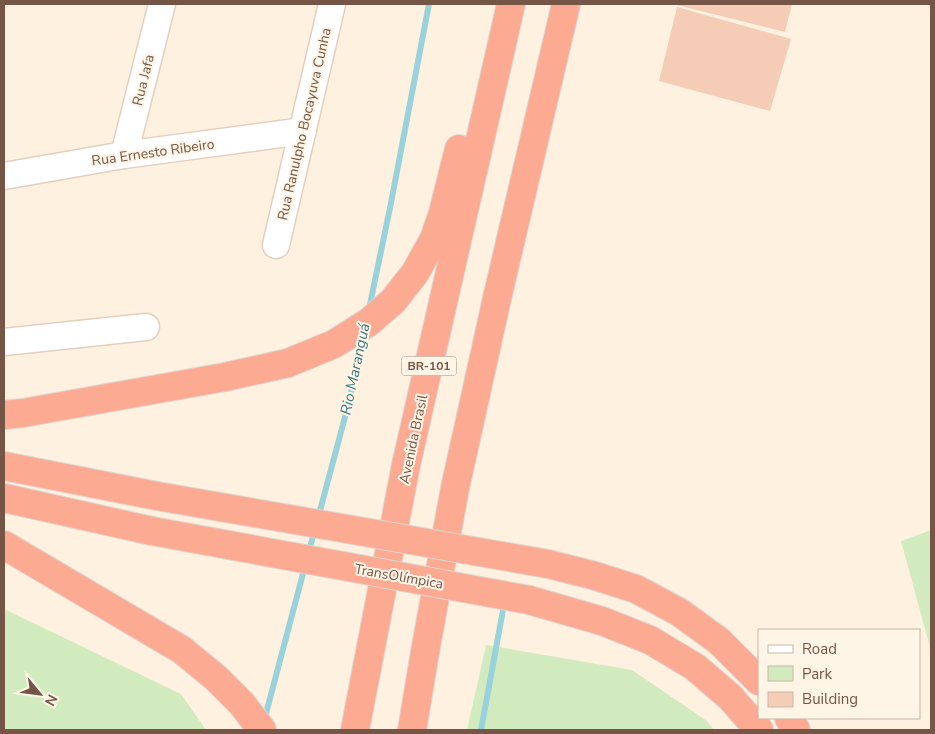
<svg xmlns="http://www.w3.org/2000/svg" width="935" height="734" font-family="'Nunito Sans',sans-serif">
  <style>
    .green { fill: #d2ebbe }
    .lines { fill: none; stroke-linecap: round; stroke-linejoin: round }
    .stream { stroke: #99d2da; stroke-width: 6 }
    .building { fill: #f5cdb6 }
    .minor-casing { stroke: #e4cebe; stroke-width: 29 }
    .highway-casing { stroke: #ded6d3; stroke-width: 30 }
    .minor { stroke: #fff; stroke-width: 26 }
    .highway { stroke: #fcaa92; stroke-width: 28 }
    .highway-bridge-casing { stroke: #ded6d3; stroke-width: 30; stroke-linecap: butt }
    .highway-bridge { stroke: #fcaa92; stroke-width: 28 }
    .labels { text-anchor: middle; stroke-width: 4; stroke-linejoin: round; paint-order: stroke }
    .shield { fill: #fff5e7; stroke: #9e8576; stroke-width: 1 }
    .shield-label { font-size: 12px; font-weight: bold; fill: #755546 }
    .street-label { font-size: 14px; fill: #755546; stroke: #fff5e7 }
    .water-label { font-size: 15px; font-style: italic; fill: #3b7a83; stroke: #fff5e7 }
  </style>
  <rect width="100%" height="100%" fill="#fef1e0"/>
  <g class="green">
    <polygon points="931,530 931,651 901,541"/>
    <polygon points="4,609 181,694 206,730 4,730"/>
    <polygon points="486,645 632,670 707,721 714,730 467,730"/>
  </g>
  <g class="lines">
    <g class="stream">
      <polyline points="369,309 390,208 429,4"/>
      <polyline points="318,518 349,402 363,336"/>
      <polyline points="308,554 315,530"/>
      <polyline points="264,721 305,566"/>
      <polyline points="481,730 503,610"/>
    </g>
  </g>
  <g class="building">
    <polygon points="673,4 792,4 785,32"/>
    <polygon points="677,7 791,39 770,111 659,81"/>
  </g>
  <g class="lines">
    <defs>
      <g id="minor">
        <polyline points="124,155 162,4"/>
        <polyline points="4,176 124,155 303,131"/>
        <polyline points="276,245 332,4"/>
        <polyline points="4,342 146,327"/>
      </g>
      <g id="highway">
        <polyline points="4,415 23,413 225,377 288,363 334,344 369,322 393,301 415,273 434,239 443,213 459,149"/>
        <polyline points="4,466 157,496"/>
        <polyline points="4,498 152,531"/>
        <polyline points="4,545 182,650 216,678 242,704 262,730"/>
        <polyline points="548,564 592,575 636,589 679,612 719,641 759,681"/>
        <polyline points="529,600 602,621 650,640 695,667 730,697 759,730"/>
        <polyline points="789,718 796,730"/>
        <polyline points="355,730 406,465 511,4"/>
        <polyline points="412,730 425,652 455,488 498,294 566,4"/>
      </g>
    </defs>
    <use href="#minor" class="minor-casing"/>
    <use href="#highway" class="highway-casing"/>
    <use href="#minor" class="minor"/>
    <use href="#highway" class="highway"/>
    <defs>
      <g id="highway-bridge">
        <polyline points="157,496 548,564"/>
        <polyline points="152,531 529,600"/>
      </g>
    </defs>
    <use href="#highway-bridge" class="highway-bridge-casing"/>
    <use href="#highway-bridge" class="highway-bridge"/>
  </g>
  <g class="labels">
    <rect class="shield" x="401.5" y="356.5" width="55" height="19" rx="4"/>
    <g class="shield-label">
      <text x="429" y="370">BR-101</text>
    </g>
    <g class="street-label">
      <text transform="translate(143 80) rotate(-76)" y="5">Rua Jafa</text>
      <text transform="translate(304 124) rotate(-77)" y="5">Rua Ranulpho Bocayuva Cunha</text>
      <text transform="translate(153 152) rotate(-8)" y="5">Rua Ernesto Ribeiro</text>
      <text transform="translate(413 439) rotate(-78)" y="5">Avenida Brasil</text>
      <text transform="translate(399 576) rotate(10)" y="5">TransOlímpica</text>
    </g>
    <g class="water-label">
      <text transform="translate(355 369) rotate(-78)" y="5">Rio Maranguá</text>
    </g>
  </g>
  <rect width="935" height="734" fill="none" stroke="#755546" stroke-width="10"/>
  <rect x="758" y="629" width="162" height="90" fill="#fff5e7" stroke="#c8b5a7"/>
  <rect x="768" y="645" width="25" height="8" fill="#ffffff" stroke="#c8b5a7"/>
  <text x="802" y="654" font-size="15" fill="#755546">Road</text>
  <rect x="768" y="666" width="25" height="15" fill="#d2ebbe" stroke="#c8b5a7"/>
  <text x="802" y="679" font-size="15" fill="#755546">Park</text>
  <rect x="768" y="692" width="25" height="15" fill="#f5cdb6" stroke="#c8b5a7"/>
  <text x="802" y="704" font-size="15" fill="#755546">Building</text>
  <g transform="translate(40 694) rotate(119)" stroke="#fff5e7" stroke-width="4" paint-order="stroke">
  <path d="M0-4L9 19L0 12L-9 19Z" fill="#755546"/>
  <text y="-8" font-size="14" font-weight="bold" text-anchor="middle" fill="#755546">N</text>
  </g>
</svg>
